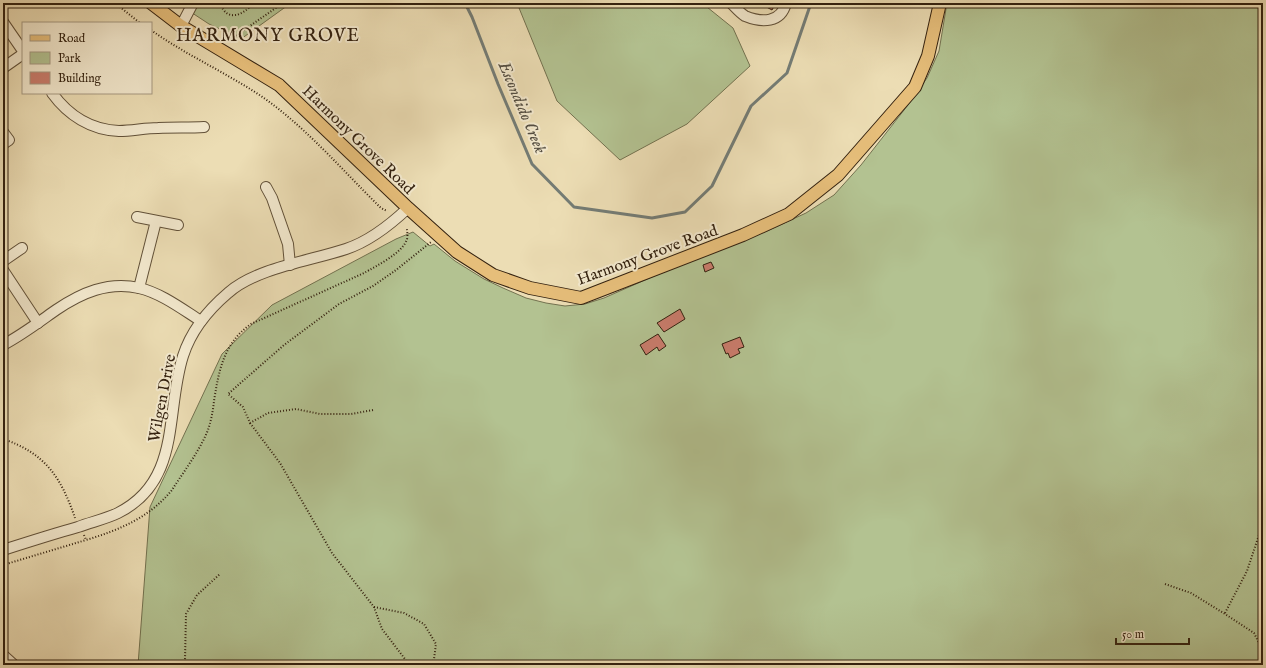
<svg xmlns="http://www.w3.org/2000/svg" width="1266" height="668" font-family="'IM FELL English',serif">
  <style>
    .green { fill: #b3c291; stroke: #737250 }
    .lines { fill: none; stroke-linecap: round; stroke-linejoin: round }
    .stream { stroke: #747c75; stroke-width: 3 }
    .building { fill: #c97c6c; stroke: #33210f }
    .minor-casing { stroke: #615038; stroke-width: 12 }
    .major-casing { stroke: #33210f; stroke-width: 14 }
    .path { stroke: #33210f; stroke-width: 2; stroke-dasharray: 1 2; stroke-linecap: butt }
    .minor { stroke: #f3e9ce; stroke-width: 10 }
    .major { stroke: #e6be7a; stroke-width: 12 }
    .labels { text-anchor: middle; stroke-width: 4; stroke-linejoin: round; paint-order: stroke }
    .street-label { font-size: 16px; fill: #33210f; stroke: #f3e9ce }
    .water-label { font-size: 17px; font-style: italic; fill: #544e42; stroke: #f3e9ce }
    .quarter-label { font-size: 18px; letter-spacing: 1px; fill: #33210f; stroke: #f3e9ce }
  </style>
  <rect width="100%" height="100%" fill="#ecddb4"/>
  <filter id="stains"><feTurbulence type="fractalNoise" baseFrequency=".005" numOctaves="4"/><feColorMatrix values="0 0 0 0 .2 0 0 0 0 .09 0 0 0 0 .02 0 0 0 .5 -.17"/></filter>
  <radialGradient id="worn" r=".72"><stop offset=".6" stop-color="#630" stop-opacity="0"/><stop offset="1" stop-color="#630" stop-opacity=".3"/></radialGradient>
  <g class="green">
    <polygon points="177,3 291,3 241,39 209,24"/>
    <polygon points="517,3 702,3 733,28 750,66 687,124 620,160 557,101"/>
    <polygon points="947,3 1263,3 1263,665 138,665 150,507 222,354 272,305 396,239 413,232 430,246 434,244 455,261 484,279 503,288 526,298 546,303 565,306 585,304 604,298 654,276 767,231 806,213 834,195 861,165 908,105 927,78 939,51"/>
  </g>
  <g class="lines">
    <polyline class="stream" points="465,3 472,17 498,84 532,164 574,207 652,218 685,212 712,186 751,106 787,73 811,3"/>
  </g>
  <g class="building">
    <polygon points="759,3 776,3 772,10"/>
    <polygon points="711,262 714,268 705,272 703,265"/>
    <polygon points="680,309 685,319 664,332 657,323"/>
    <polygon points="658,334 666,346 659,351 657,347 646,355 640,345"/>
    <polygon points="740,337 744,347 738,349 740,353 730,358 728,353 726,354 722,344"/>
  </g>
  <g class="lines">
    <defs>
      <g id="minor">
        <path d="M731 3C735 7 740 13 745 16 762 23 781 23 786 3"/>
        <polyline points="3,22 23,51"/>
        <polyline points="181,26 193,3"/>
        <polyline points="3,68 23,54"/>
        <path d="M52 93C68 115 91 130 119 131 132 131 145 128 158 128 174 127 189 128 204 127"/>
        <polyline points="3,132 9,140 3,144"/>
        <polyline points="266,187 272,198 288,244 290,265"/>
        <polyline points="137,217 178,225"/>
        <polyline points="3,261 22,248"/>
        <polyline points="3,270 38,323"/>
        <polyline points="139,288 156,221"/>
        <path d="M3 345C22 335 39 322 56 310 81 293 108 281 139 288 161 293 182 309 201 321"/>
        <path d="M3 550C28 542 53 534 78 527 91 522 106 519 118 513 182 481 165 412 183 356 191 331 208 310 228 293 256 268 310 261 346 249 370 241 390 225 408 208"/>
        <polyline points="4,656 14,665"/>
      </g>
      <polyline id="major" points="151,3 181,26 279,85 408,208 457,252 493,275 530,288 581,298 743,235 789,214 838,175 915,87 928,56 940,3"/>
    </defs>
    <use href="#minor" class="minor-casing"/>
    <use href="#major" class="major-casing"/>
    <g class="path">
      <polyline points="115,3 140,23"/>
      <path d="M220 3C227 23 243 15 254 3"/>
      <path d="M151 30C186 55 225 72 261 96 306 127 342 170 381 208L387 211"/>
      <polyline points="231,39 283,3"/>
      <polyline points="373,410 351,414 320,414 296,409 268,413 250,423 243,407 228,394 284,345 339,304 373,286 396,270 431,242"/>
      <polyline points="250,423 280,463 332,553 374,607 382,629 405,659 408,665"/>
      <path d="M3 439C45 453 61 477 75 518"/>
      <path d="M84 535 86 540C119 530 149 518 172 490 184 471 199 452 208 430 211 421 213 411 214 401 219 369 224 343 251 324L364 273C376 266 403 253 407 239 408 235 407 232 407 229"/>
      <polyline points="3,565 86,540"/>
      <polyline points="1165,584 1191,593 1225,614 1254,633 1260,645 1262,665"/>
      <polyline points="374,607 404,613 424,624 436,644 434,659 432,665"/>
      <polyline points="1225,613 1247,571 1258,538 1263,524"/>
      <polyline points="184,665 185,661 186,614 197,595 220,574"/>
    </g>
    <use href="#minor" class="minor"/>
    <use href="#major" class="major"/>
  </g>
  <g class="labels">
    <g class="street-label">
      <text transform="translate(359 139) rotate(44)" y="6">Harmony Grove Road</text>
      <text transform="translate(647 254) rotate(-20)" y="6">Harmony Grove Road</text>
      <text transform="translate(161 398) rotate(-79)" y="6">Wilgen Drive</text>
    </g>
    <g class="water-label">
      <text transform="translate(523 107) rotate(67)" y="6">Escondido Creek</text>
    </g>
    <g class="quarter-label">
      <text x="268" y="41">HARMONY GROVE</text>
    </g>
  </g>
  <rect width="1266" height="668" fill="none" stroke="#ecddb4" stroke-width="16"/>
  <rect x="4" y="4" width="1258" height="660" fill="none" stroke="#33210f" stroke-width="2"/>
  <rect x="8" y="8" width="1250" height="652" fill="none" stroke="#33210f"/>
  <rect x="22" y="22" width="130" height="72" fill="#f3e9ce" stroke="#a69982"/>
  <rect x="30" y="35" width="20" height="6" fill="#e6be7a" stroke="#a69982"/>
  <text x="58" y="42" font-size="12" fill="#33210f">Road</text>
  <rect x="30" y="52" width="20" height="12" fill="#b3c291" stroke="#a69982"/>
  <text x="58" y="62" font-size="12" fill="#33210f">Park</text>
  <rect x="30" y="72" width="20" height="12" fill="#c97c6c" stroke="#a69982"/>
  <text x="58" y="82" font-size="12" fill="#33210f">Building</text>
  <path d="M1116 638v6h73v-6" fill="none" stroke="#33210f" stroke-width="2"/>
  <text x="1122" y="638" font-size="12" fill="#33210f" stroke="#f3e9ce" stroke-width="3" paint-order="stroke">50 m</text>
  <rect width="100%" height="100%" filter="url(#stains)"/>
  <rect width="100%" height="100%" fill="url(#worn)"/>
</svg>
